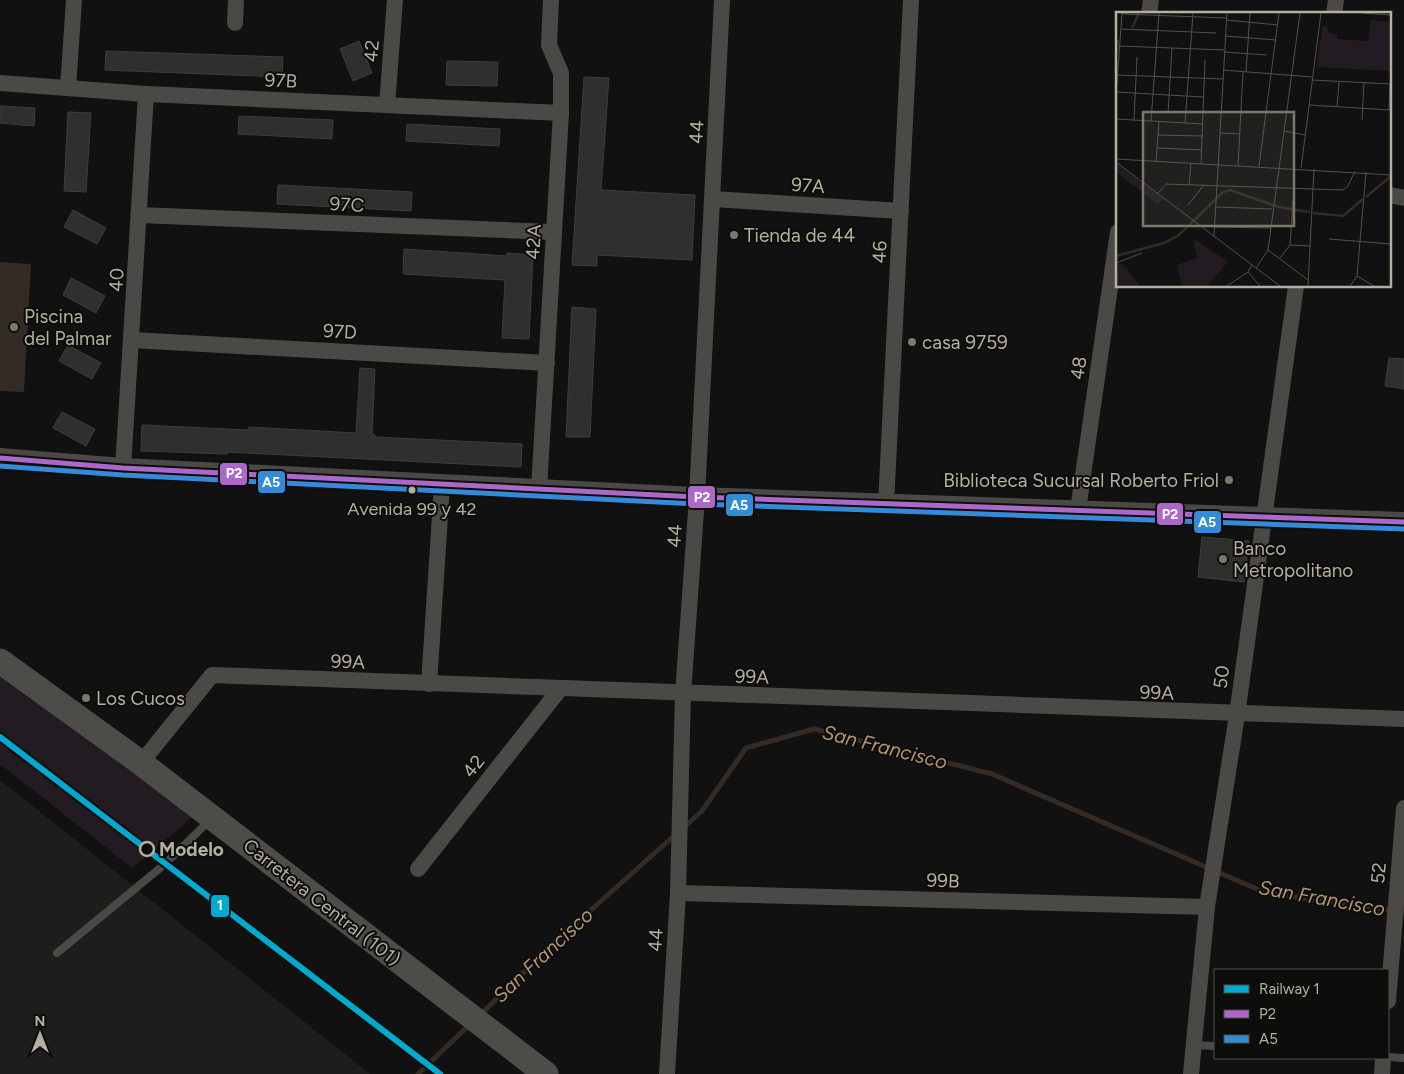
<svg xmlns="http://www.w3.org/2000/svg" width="1404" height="1074" font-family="Figtree,sans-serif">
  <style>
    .built { fill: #1d1d1b }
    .green { fill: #221b21 }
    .water { fill: #342b24 }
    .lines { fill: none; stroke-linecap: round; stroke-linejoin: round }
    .stream { stroke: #342b24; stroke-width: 5 }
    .building { fill: #2f2f2d; stroke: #3e3d39 }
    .service { stroke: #4a4945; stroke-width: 8 }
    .minor { stroke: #4a4945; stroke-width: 16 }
    .tertiary { stroke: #4a4945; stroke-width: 20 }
    .primary { stroke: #4c4c48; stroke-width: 25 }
    .bus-1-casing { stroke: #0d0d0b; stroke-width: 9 }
    .bus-2-casing { stroke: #0d0d0b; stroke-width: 9 }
    .bus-1 { stroke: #ac68c9; stroke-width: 5 }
    .bus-2 { stroke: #338bd7; stroke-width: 5 }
    .rail-1-casing { stroke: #0d0d0b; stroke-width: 10 }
    .rail-1 { stroke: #00a9ce; stroke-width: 6 }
    .poi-dot { fill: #7b786e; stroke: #0d0d0b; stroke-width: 2 }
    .bus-dot { fill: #b4afa0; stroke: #0d0d0b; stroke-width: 2 }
    .stop-dot { fill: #0d0d0b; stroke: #b4afa0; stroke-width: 2.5 }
    .labels { text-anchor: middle; stroke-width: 4; stroke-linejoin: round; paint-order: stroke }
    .bus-label { font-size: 18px; fill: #b4afa0; stroke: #0d0d0b }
    .street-label { font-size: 19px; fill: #b4afa0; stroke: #0d0d0b }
    .poi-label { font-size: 19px; fill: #b4afa0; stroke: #0d0d0b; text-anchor: start }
    .stop-label { font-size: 19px; font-weight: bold; fill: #b4afa0; stroke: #0d0d0b; text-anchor: start }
    .water-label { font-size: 20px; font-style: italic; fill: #b49573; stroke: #0d0d0b }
    .inset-river { fill: none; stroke: #342b24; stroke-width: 2.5 }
    .inset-road { fill: none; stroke: #52504a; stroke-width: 1 }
    .view { fill: #7b786e; fill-opacity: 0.15; stroke: #7b786e; stroke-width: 2.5 }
    .inset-edge { fill: none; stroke: #b4afa0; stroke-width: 2.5 }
    .line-badge { stroke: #0d0d0b; stroke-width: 2 }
    .badge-label { font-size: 14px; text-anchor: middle; font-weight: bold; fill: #fff }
  </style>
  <rect width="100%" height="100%" fill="#111"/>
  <polygon class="built" points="0,780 370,1074 0,1074"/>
  <polygon class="green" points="0,672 194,816 132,868 0,764"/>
  <polygon class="water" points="0,262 31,264 24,392 0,391"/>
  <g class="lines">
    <g class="stream">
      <polyline points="683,828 702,811 746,748 814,729 992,774 1266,893 1404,912"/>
      <polyline points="481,1014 555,942 675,835"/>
      <polyline points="418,1074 469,1025"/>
    </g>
  </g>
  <g class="building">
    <polygon points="359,41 372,73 353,81 340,49"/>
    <polygon points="106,51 283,57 282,77 105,70"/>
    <polygon points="447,61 498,62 497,86 446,85"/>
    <polygon points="584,77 609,78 601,190 695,195 692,260 597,255 597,266 572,265"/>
    <polygon points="0,106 35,108 34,126 0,123"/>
    <polygon points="68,112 91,113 86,192 64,191"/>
    <polygon points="239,116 333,120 332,139 238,134"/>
    <polygon points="407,124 500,129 499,146 406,141"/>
    <polygon points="278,185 412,192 411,211 277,204"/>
    <polygon points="73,210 106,228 97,244 64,227"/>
    <polygon points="404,249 507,256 507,253 533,255 529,339 502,338 505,280 403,274"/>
    <polygon points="71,278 105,296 96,313 63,295"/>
    <polygon points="572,307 596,309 590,437 566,437"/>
    <polygon points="68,345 101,363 92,379 59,361"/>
    <polygon points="1389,358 1404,359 1404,389 1385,386"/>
    <polygon points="360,368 375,369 372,434 375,435 375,437 522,444 521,467 227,452 227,454 141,451 142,425 249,430 249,427 356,433"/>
    <polygon points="62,412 95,429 86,446 53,428"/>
    <polygon points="1202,537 1249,541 1244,582 1198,577"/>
  </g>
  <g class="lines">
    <g class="service">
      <polyline points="57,953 165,864 210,820"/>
      <polyline points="1193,1045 1215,1046"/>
      <polyline points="1388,1057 1404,1058"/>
    </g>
    <g class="minor">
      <polyline points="1149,14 1151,0"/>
      <polyline points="1334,14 1336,0"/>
      <polyline points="235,23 236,0"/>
      <polyline points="0,83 146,94 561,113"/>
      <polyline points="68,88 74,0"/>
      <polyline points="387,105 395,0"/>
      <polyline points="1390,195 1404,198"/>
      <polyline points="713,199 901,211"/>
      <polyline points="139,215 553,232"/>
      <polyline points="132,340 547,363"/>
      <polyline points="123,468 146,94"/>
      <polyline points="539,489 561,113 561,73 549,45 551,0"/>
      <polyline points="886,505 911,0"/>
      <polyline points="1078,510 1118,232"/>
      <polyline points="429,684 442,485"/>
      <polyline points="141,763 212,675 1404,719"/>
      <polyline points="418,869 560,689"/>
      <polyline points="678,893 1207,907"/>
      <polyline points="1388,1001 1404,808"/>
      <polyline points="667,1074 678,893 683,694 697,497 722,0"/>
      <polyline points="1191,1074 1207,907 1237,715 1296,286"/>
      <polyline points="1382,1074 1383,1058"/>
    </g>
    <polyline class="tertiary" points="0,458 123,468 697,497 1404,522"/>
    <polyline class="primary" points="0,661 141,763 546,1074"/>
    <defs>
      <polyline id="bus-1" points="0,458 123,468 697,497 1404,522"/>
      <polyline id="bus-2" points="0,466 123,475 697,504 1404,529"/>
    </defs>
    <use href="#bus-1" class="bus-1-casing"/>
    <use href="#bus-2" class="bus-2-casing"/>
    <use href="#bus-1" class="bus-1"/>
    <use href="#bus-2" class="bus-2"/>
    <defs>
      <polyline id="rail-1" points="0,737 440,1074"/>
    </defs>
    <use href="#rail-1" class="rail-1-casing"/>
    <use href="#rail-1" class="rail-1"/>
  </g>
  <g class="poi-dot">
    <circle cx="734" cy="235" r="5"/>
    <circle cx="14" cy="327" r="5"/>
    <circle cx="912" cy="342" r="5"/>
    <circle cx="1229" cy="480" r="5"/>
    <circle cx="1223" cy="559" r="5"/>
    <circle cx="86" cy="698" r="5"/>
  </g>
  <circle class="bus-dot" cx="412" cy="490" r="4.5"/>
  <circle class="stop-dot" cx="147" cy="849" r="7"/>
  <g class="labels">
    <g class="bus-label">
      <text x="412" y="515">Avenida 99 y 42</text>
    </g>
    <g class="street-label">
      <text transform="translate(371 51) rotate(-85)" y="7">42</text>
      <text transform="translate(281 80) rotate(3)" y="7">97B</text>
      <text transform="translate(696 132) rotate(-87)" y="7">44</text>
      <text transform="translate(808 185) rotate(4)" y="7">97A</text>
      <text transform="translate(347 204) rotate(3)" y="7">97C</text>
      <text transform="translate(533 242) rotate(-87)" y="7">42A</text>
      <text transform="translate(879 252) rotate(-87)" y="7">46</text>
      <text transform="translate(116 280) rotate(-87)" y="7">40</text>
      <text transform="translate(340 331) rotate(3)" y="7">97D</text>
      <text transform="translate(1078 368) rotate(-82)" y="7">48</text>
      <text transform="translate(674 536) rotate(-86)" y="7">44</text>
      <text transform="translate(348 661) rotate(2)" y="7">99A</text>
      <text transform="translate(752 676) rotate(2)" y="7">99A</text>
      <text transform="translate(1221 677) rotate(-82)" y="7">50</text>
      <text transform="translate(1157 692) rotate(2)" y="7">99A</text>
      <text transform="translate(473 766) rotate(-52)" y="7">42</text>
      <text transform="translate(1378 873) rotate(-85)" y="7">52</text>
      <text transform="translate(943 880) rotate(2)" y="7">99B</text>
      <text transform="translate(322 902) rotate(38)" y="7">Carretera Central (101)</text>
      <text transform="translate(655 940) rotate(-86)" y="7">44</text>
    </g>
    <g class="poi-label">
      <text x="744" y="242">Tienda de 44</text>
      <text x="24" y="323">Piscina<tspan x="24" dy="22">del Palmar</tspan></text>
      <text x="922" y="349">casa 9759</text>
      <text x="1219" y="487" text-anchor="end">Biblioteca Sucursal Roberto Friol</text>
      <text x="1233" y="555">Banco<tspan x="1233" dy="22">Metropolitano</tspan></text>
      <text x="96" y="705">Los Cucos</text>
    </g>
    <g class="stop-label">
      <text x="159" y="856">Modelo</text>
    </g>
    <g class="water-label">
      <text transform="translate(885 747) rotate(14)" y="7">San Francisco</text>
      <text transform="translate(1322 898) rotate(10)" y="7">San Francisco</text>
      <text transform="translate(543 955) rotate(-43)" y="7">San Francisco</text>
    </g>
  </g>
  <g transform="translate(1116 12)">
    <rect width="275" height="275" fill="#111"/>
    <path d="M255 8 275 10V59L200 55 207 14H211L212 20 221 23V27L252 29ZM0 151 48 187 41 192 0 160ZM77 226 112 250 91 274H66L61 253 81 246ZM6 251 24 274H0V254Z" fill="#221b21"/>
    <path class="inset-river" d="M16 16 23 1M0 43 2 28M250 185 275 164M197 201 227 204 247 187M0 244 48 231 63 223 107 180 114 178 163 195 194 200"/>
    <path class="inset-road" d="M246 1 275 3M6 2 110 6M110 8 162 13M5 17 100 21M109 24 160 28M4 34 108 38M108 40 151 43M107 58 196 65M130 60 134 1M1 63 107 67M196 68 275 72M0 80 87 85M0 84 6 1M193 93 275 98M221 95 223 70M273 98 274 72M52 102 56 36M0 107 87 112M18 108 21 45M246 108 248 70M35 109 43 1M69 111 77 1M168 119 189 123M104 121 124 122M42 123 87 124M41 136 86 138M0 147 275 163M0 150 164 274M40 150 43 110M85 152 89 48M122 154 127 60M143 154 163 1M185 156 205 1M73 173 75 151M42 181 50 172 227 178 232 174 239 159M72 193 87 174M100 195 156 197M99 215 155 216M98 224 111 1M213 227 275 232M174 233 194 234M152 238 192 268M164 246 174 233 178 177M0 251 26 241M140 256 152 238 184 1M132 260 144 274M241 264 258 274M111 274 132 260 136 253M192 274 198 157M234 274 241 264 250 160"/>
    <path class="view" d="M27 100H178V214H27Z"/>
    <rect width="275" height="275" class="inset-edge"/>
  </g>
  <g class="line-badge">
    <rect x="219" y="462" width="29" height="24" rx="5" fill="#ac68c9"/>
    <rect x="257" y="470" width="29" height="24" rx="5" fill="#338bd7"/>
    <rect x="687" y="485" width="29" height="24" rx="5" fill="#ac68c9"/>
    <rect x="725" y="493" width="29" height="24" rx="5" fill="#338bd7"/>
    <rect x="1156" y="502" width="28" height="24" rx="5" fill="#ac68c9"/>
    <rect x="1193" y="510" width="29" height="24" rx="5" fill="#338bd7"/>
    <rect x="210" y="894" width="20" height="24" rx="5" fill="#00a9ce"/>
  </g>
  <g class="badge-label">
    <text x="234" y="478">P2</text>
    <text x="271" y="487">A5</text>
    <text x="702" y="502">P2</text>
    <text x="739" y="510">A5</text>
    <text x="1170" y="519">P2</text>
    <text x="1207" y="527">A5</text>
    <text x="220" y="910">1</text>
  </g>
  <rect x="1214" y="969" width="175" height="90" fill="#0d0d0b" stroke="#504e47"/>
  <rect x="1224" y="985" width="25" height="8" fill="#00a9ce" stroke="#504e47"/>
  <text x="1259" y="994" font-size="15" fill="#b4afa0">Railway 1</text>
  <rect x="1224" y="1010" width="25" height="8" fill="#ac68c9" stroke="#504e47"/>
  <text x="1259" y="1019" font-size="15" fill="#b4afa0">P2</text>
  <rect x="1224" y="1035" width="25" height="8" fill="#338bd7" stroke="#504e47"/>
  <text x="1259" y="1044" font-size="15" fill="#b4afa0">A5</text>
  <g transform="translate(40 1034)" stroke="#0d0d0b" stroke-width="4" paint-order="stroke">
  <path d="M0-4L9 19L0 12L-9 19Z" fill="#b4afa0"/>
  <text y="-8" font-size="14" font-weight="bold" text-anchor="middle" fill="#b4afa0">N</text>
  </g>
</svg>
